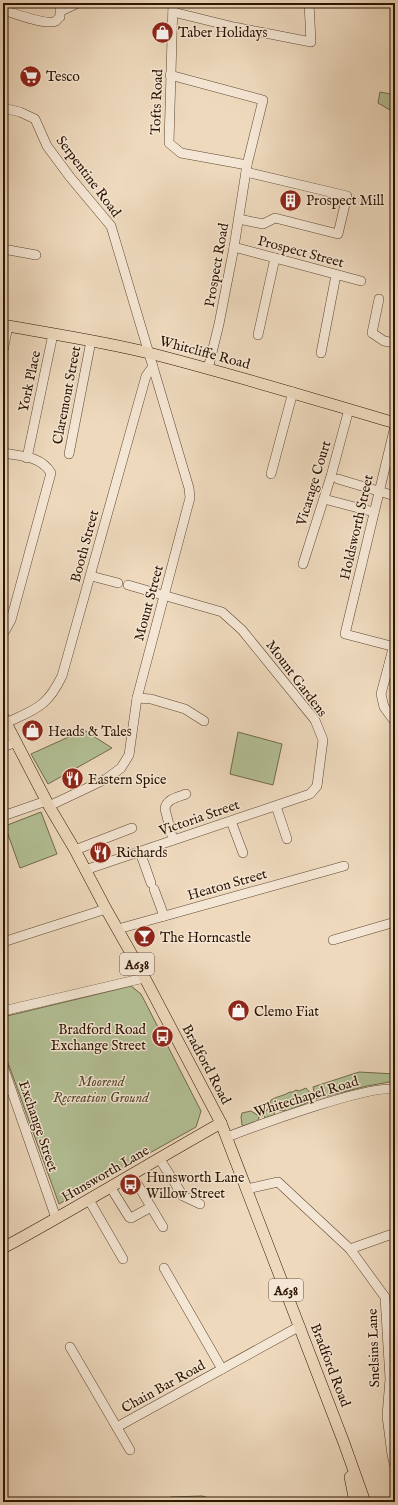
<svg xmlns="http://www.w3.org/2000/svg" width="398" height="1505" font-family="'IM FELL English',serif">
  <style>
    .green { fill: #b3c095; stroke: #706a4a }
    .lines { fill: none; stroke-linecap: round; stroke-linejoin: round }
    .minor-casing { stroke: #5d452f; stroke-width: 10 }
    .major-casing { stroke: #2d1400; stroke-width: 12 }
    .minor { stroke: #f4e6d4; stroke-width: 9 }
    .major { stroke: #eed9bd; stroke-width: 11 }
    .labels { text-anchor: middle; stroke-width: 3; stroke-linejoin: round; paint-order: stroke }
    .shield { fill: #f4e6d4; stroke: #695340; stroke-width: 1 }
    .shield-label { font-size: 13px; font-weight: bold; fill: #2d1400 }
    .poi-label { font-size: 14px; fill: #2d1400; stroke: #f4e6d4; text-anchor: start }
    .street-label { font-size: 14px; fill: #2d1400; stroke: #f4e6d4 }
    .park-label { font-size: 14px; font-style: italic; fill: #55482d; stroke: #f4e6d4 }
  </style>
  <rect width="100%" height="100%" fill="#eed9bd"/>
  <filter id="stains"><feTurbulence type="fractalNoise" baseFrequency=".005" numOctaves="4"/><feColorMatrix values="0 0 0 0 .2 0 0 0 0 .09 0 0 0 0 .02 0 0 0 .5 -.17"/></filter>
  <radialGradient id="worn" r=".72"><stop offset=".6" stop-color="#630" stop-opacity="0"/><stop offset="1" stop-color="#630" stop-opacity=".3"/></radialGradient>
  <g class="green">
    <polygon points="380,92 395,95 395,111 390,110 378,103"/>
    <polygon points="84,730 112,748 48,784 31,754"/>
    <polygon points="238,732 282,744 273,785 230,774"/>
    <polygon points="41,812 57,854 20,868 5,826"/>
    <polygon points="131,986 141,994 201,1111 196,1127 59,1204 3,1049 3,1017"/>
    <polygon points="359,1072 395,1074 395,1081 367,1086 316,1099 313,1087"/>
    <path d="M306 1088 311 1094V1101L287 1111 275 1110 274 1115 265 1118 264 1115 259 1117 257 1124 246 1127 242 1125 241 1117 242 1113 251 1111 259 1116C266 1113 270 1107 271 1100 277 1096 284 1096 290 1092H293L296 1090 299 1091Z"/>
    <polygon points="202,1496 223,1502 155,1502 171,1497"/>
  </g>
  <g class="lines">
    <defs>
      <g id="minor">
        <polyline points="173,3 169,143 181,153 247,165"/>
        <path d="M3 10C14 13 46 26 56 21 56 21 59 17 60 17V3"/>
        <polyline points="61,11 78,3"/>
        <polyline points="173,12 234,27 311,42 309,3"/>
        <polyline points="170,75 263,100 247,165 234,247 219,324 208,369"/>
        <polyline points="3,108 20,112 35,119 47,146 70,177 111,226 189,488 190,498 187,509 137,698 129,755 121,768 106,779 49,806"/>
        <polyline points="239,219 263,224 275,218 338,234 347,196 246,172"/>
        <polyline points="234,247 361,281"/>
        <polyline points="3,249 36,255"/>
        <polyline points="379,299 372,333 384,341 395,343"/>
        <polyline points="258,335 275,258"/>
        <polyline points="3,351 8,326"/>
        <polyline points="321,353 336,275"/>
        <polyline points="395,426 345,634 395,647"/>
        <path d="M3 453C21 456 41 456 51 473L11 620 3 634"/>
        <polyline points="69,454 91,341"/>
        <polyline points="27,458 53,334"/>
        <polyline points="271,474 293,392"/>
        <polyline points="338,479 395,496"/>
        <polyline points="324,499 374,512"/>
        <polyline points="303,564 331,476 349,409"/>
        <polyline points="91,576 118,583"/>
        <polyline points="395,641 381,694 384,707 395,722"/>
        <polyline points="137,698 151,699 185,709 204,721"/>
        <path d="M6 723C36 709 47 707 62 676L146 376 153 366"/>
        <polyline points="3,747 16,742"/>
        <polyline points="276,806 287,839"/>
        <polyline points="3,816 46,801"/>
        <polyline points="231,821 243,853"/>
        <path d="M173 840 165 809C166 799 178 797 186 794"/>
        <polyline points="75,850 132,828"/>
        <polyline points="140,852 151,883"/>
        <polyline points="85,870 310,794 317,786 323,740 315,720 242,630 222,612 128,585"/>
        <polyline points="154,889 164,916"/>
        <polyline points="118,929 344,866"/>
        <polyline points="333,940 395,922"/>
        <polyline points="3,942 106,909"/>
        <polyline points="3,1011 144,978"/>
        <polyline points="3,1066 56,1218"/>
        <path d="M227 1137C253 1127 375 1082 395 1090"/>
        <polyline points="159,1158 183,1196 200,1204"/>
        <polyline points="132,1175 163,1227"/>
        <polyline points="111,1188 129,1217 131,1218 151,1207"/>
        <polyline points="247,1189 278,1182 350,1249 385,1297 390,1379 387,1416 392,1455 395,1467"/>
        <polyline points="89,1200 123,1259"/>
        <polyline points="350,1249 395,1233"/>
        <polyline points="164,1268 222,1369"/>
        <polyline points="70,1347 130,1450"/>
        <polyline points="117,1427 300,1326"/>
      </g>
      <g id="major">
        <path d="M3 325C52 334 101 341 149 353 232 374 313 399 395 423"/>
        <polyline points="3,717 49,806 75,850 106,909 140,969 221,1123 344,1443 365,1502"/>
        <path d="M3 1248C77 1208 148 1164 221 1123"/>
        <polyline points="350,1477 355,1502"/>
      </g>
    </defs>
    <use href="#minor" class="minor-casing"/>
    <use href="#major" class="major-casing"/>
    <use href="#minor" class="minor"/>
    <use href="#major" class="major"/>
  </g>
  <defs>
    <symbol id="shop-disc" viewBox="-11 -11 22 22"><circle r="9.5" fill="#8f2418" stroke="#f4e6d4"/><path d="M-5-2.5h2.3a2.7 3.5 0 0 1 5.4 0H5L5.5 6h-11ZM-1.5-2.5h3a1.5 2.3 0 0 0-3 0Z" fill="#fff"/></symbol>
    <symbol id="supermarket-disc" viewBox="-11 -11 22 22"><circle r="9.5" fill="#8f2418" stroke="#f4e6d4"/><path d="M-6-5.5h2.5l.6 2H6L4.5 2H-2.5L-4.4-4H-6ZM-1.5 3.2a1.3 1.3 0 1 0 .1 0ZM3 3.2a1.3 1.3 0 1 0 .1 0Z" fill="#fff"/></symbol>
    <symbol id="building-disc" viewBox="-11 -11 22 22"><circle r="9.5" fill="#8f2418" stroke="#f4e6d4"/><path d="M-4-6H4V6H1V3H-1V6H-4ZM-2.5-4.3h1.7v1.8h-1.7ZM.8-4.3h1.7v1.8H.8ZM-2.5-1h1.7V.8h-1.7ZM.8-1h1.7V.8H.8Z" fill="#fff"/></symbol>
    <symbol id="restaurant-disc" viewBox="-11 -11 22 22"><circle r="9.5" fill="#8f2418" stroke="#f4e6d4"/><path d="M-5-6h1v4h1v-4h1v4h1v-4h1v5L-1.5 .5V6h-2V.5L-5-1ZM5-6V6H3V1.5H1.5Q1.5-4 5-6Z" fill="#fff"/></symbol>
    <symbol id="bar-disc" viewBox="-11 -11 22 22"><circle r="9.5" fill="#8f2418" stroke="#f4e6d4"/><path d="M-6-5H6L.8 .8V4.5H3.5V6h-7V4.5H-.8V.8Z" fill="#fff"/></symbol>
    <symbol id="bus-disc" viewBox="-11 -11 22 22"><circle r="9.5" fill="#8f2418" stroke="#f4e6d4"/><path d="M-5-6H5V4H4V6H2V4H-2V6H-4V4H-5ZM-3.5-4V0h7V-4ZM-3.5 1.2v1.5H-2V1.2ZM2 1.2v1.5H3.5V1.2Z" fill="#fff"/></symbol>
  </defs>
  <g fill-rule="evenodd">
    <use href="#shop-disc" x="150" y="20" width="25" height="25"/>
    <use href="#supermarket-disc" x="18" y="64" width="25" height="25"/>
    <use href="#building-disc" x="278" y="188" width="25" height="25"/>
    <use href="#shop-disc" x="20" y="718" width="25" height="25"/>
    <use href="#restaurant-disc" x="60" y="766" width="25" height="25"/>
    <use href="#restaurant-disc" x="88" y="840" width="25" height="25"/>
    <use href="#bar-disc" x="132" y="924" width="25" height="25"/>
    <use href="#shop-disc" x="226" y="998" width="25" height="25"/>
    <use href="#bus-disc" x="150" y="1024" width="25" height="25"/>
    <use href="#bus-disc" x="118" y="1172" width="25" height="25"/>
  </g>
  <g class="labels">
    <g class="shield">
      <rect x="120" y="953" width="34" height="22" rx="3"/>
      <rect x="269" y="1279" width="34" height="22" rx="3"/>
    </g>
    <g class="shield-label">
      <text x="137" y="969">A638</text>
      <text x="286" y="1295">A638</text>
    </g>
    <g class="poi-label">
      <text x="178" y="37">Taber Holidays</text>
      <text x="46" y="81">Tesco</text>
      <text x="306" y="205">Prospect Mill</text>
      <text x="48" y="736">Heads &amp; Tales</text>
      <text x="88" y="784">Eastern Spice</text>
      <text x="116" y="857">Richards</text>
      <text x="160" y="942">The Horncastle</text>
      <text x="254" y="1016">Clemo Fiat</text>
      <text x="146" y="1034" text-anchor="end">Bradford Road<tspan x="146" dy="16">Exchange Street</tspan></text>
      <text x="146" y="1182">Hunsworth Lane<tspan x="146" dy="16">Willow Street</tspan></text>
    </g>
    <g class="street-label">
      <text transform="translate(156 102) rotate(-88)" y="5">Tofts Road</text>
      <text transform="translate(89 176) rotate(53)" y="5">Serpentine Road</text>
      <text transform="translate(301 251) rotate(15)" y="5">Prospect Street</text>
      <text transform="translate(216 265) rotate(-80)" y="5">Prospect Road</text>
      <text transform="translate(205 352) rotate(15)" y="5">Whitcliffe Road</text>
      <text transform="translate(29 381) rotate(-78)" y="5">York Place</text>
      <text transform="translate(66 395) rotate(-79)" y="5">Claremont Street</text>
      <text transform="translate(313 483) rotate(-73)" y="5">Vicarage Court</text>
      <text transform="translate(356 527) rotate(-77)" y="5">Holdsworth Street</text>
      <text transform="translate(84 546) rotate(-75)" y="5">Booth Street</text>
      <text transform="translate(148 603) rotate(-75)" y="5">Mount Street</text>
      <text transform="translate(297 678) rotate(53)" y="5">Mount Gardens</text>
      <text transform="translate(199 817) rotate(-19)" y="5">Victoria Street</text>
      <text transform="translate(227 884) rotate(-16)" y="5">Heaton Street</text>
      <text transform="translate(207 1064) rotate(62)" y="5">Bradford Road</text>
      <text transform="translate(306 1096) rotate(-17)" y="5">Whitechapel Road</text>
      <text transform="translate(39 1126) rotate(71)" y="5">Exchange Street</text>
      <text transform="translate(105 1173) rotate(-30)" y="5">Hunsworth Lane</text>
      <text transform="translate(373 1348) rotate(-92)" y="5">Snelsins Lane</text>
      <text transform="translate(331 1365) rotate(69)" y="5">Bradford Road</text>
      <text transform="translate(163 1386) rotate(-29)" y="5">Chain Bar Road</text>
    </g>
    <g class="park-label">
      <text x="101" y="1086">Moorend<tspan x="101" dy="16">Recreation Ground</tspan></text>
    </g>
  </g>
  <rect width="398" height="1505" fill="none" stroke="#eed9bd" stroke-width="16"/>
  <rect x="4" y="4" width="390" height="1497" fill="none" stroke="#2d1400" stroke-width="2"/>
  <rect x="8" y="8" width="382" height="1489" fill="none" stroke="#2d1400"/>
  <rect width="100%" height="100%" filter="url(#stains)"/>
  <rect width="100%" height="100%" fill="url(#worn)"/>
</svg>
